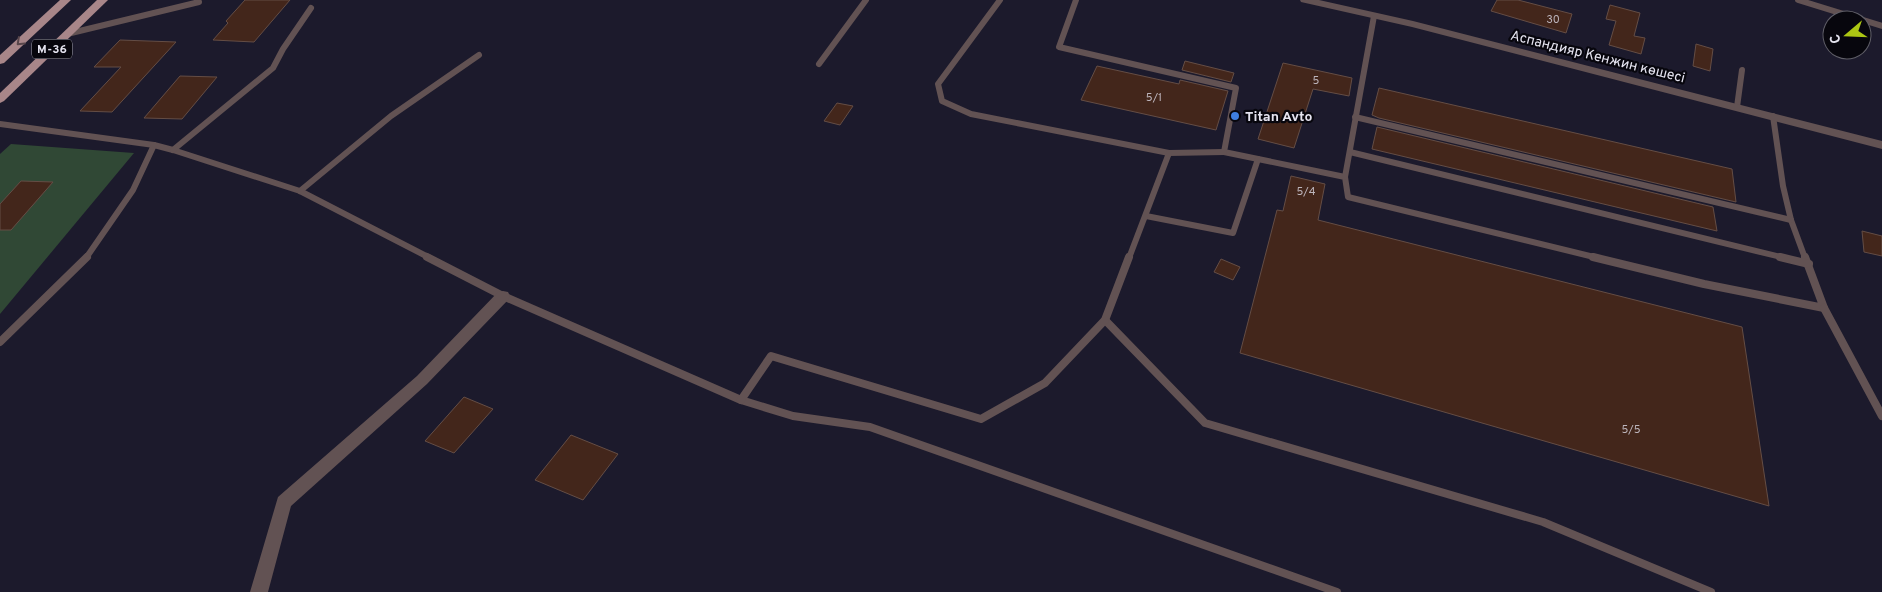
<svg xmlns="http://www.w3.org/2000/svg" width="1882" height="592" font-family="Overpass,sans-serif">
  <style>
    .green { fill: #304835 }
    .building { fill: #43261b; stroke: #644d45 }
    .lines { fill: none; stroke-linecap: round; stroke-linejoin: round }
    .service-far1 { stroke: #625253; stroke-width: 6 }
    .service { stroke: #625253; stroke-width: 8 }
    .minor { fill: #625253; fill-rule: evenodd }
    .primary { fill: #a88689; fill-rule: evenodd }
    .oneway { stroke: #58464b }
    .shop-dot { fill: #3f7fe0; stroke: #07060d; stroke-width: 2 }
    .labels { text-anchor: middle; stroke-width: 4.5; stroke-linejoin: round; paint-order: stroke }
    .number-label { font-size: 11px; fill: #bcb4bb }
    .shield { fill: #07060d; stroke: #a2a1ac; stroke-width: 1 }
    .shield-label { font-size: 12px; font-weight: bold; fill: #e5e4f0 }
    .street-label { font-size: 14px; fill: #e5e4f0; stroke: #07060d }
    .poi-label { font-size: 14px; font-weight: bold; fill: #e5e4f0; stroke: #07060d; text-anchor: start }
  </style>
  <rect width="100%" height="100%" fill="#1c1a2c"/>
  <polygon class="green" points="11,144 134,153 0,314 0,154"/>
  <g class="building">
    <polygon points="245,0 290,0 254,42 213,40 228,23 226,21"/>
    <polygon points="1497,0 1518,0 1572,14 1566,33 1491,11"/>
    <polygon points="1610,5 1640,13 1634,36 1645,38 1641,54 1609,45 1616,21 1606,19"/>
    <polygon points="120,40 176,42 112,112 80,111 121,67 94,67"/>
    <polygon points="1696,44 1713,49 1710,71 1693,66"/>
    <polygon points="1185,61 1234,73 1231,82 1182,70"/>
    <polygon points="1283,63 1352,78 1349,96 1313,89 1294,148 1258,139"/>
    <polygon points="1097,66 1179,84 1180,80 1228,91 1216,130 1081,100"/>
    <polygon points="180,76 217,77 182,119 144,118"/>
    <polygon points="1379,88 1732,169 1736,202 1379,118 1372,115"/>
    <polygon points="837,103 853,106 840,125 824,121"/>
    <polygon points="1377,127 1713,207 1717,231 1372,149"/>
    <polygon points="1291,176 1325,184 1318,220 1742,327 1769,506 1240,353 1277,210 1283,211"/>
    <polygon points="21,181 53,182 11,230 0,230 0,204"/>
    <polygon points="1862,231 1882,236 1882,256 1864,252"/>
    <polygon points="1221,259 1240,267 1233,280 1214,272"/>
    <polygon points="464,397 493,409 454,453 425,441"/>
    <polygon points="571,435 618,454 583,500 535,480"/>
  </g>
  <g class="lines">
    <g class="service-far1">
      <polyline points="1000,0 938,84 942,101 971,114 1169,153"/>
      <polyline points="1076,0 1059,47 1236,88 1224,152 1345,177 1348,197 1598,258"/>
      <polyline points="1798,0 1882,26"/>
      <polyline points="67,34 199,2"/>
      <polyline points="819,64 866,0"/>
      <polyline points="1737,107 1742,70"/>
      <polyline points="1773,116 1783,186 1791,220 1805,258"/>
      <polyline points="1355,117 1791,220"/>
      <polyline points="0,124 154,145 173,150 300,191 430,258"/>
      <polyline points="173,150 273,68 283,49 311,8"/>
      <polyline points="1350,152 1785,258"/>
      <polyline points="1345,177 1374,16"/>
      <polyline points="300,191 391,116 479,55"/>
      <polyline points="1146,216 1233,233 1258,159"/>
      <polyline points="86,258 133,190 154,145"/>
      <polyline points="1129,258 1169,153 1224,152"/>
    </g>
    <g class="service">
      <polyline points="427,257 503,296 741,400 793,416 870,427 1337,592"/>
      <polyline points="1593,257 1704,284 1824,308 1805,257"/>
      <polyline points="1780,257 1809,264"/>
      <polyline points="1824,308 1882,416"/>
      <polyline points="1105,320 1205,423 1543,522 1711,592"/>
      <polyline points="0,342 87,257"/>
      <polyline points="741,400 771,356 981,419 1045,383 1105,320 1129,257"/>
    </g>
    <g class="minor">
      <polygon points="1300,0 1319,0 1413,21 1882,141 1882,149 1412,27 1301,2"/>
      <polygon points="503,291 508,292 510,296 508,300 427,384 291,506 268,592 250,592 278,497 417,376 498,292"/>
    </g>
    <g class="primary">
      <polygon points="60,0 71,0 4,63 0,64 0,55"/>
      <polygon points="97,0 108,0 4,101 0,103 0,93"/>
    </g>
  </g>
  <defs><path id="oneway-chevron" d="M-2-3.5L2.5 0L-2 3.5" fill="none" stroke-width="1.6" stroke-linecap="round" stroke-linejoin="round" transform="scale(1.25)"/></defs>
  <use class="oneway" href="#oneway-chevron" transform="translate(20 42) rotate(137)"/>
  <circle class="shop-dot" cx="1235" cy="116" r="5"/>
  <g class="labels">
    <g class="number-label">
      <text x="1553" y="23">30</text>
      <text x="1316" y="84">5</text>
      <text x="1154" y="101">5/1</text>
      <text x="1306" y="195">5/4</text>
      <text x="1631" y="433">5/5</text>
    </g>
    <rect class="shield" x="32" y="39.5" width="40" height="19" rx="4"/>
    <g class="shield-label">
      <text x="52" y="53">M-36</text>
    </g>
    <g class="street-label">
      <text transform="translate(1598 56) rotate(14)" y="5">Аспандияр Кенжин көшесі</text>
    </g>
    <g class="poi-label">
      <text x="1245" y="121">Titan Avto</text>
    </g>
  </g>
  <g transform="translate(1847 35) rotate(251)"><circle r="24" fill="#07060d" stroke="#605f68"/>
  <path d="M0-4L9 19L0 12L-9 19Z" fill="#acc613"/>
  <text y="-8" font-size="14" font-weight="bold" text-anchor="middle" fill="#e5e4f0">С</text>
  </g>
</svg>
